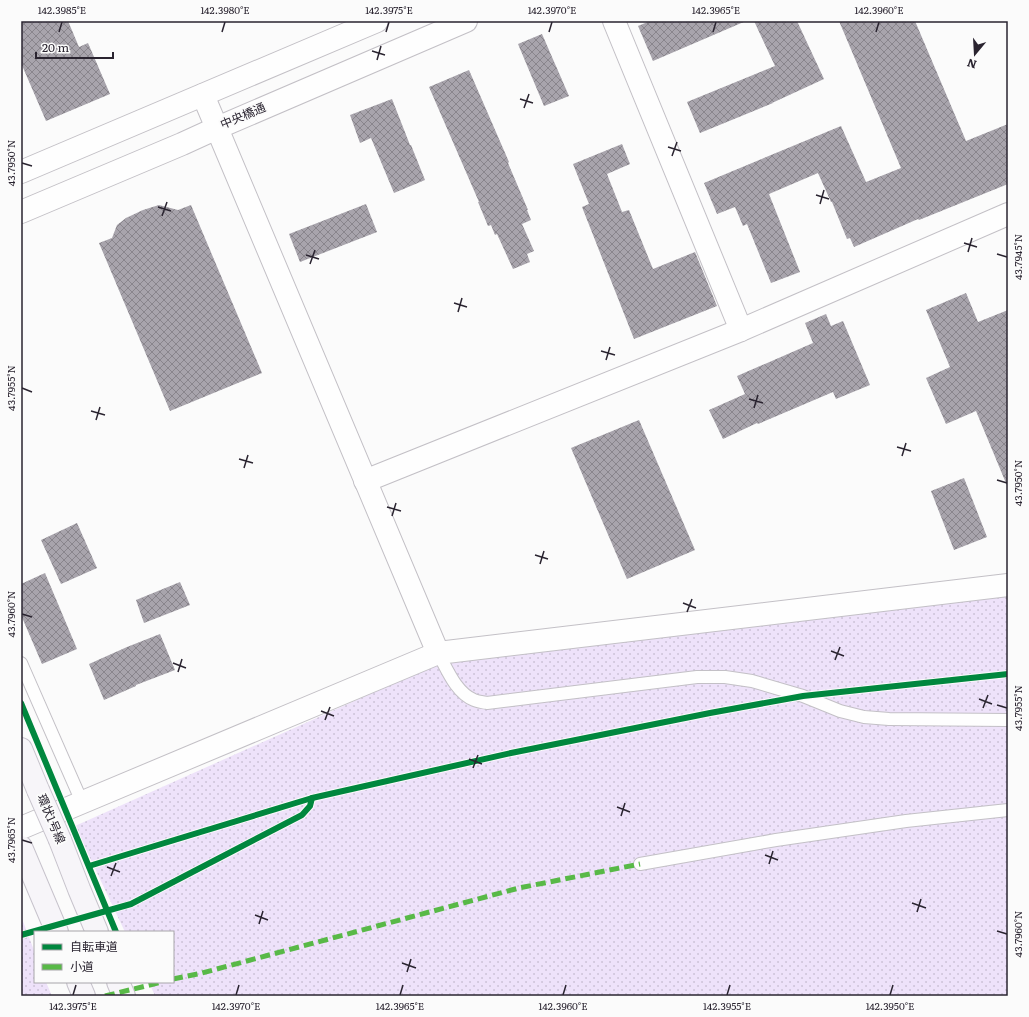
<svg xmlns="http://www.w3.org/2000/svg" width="1029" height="1017" font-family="Literata,'Noto Sans JP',serif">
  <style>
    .grass { fill: url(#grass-dots) }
    .building { fill: url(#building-cross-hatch) }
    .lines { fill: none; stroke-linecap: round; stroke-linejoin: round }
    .service-casing { stroke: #c3c0c6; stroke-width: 14 }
    .minor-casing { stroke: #c3c0c6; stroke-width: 24 }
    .tertiary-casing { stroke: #c3c0c6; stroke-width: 24 }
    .primary-casing { stroke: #c7c3cc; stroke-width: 24 }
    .service { stroke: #fefefe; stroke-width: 12 }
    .minor { stroke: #fefefe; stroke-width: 22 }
    .tertiary { stroke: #fefefe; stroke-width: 22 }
    .primary { stroke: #f7f5f9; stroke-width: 22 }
    .primary-bridge-casing { stroke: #c7c3cc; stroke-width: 24; stroke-linecap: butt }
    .primary-bridge { stroke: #f7f5f9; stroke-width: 22 }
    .quiet { stroke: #58b947; stroke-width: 5; stroke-dasharray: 10 5; stroke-linecap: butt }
    .cycleway-casing { stroke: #fbfbfb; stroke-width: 8 }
    .cycleway { stroke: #00873e; stroke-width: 6 }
    .ticks { fill: none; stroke: #2a2430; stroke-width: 1.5 }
    .labels { text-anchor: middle; stroke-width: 4; stroke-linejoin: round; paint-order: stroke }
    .street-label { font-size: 12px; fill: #2a2430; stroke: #fbfbfb }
    .neatline { fill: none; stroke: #2a2430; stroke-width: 1.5 }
    .ticks-label { font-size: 10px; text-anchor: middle; fill: #2a2430 }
  </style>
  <defs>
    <pattern id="grass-dots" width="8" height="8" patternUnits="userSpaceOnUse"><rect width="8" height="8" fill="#eee2fa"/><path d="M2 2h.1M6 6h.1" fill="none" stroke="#ccc2d7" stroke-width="1.8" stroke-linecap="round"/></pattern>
    <pattern id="building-cross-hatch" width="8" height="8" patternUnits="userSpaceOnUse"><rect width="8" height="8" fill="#a8a4ac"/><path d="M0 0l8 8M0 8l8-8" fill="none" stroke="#89858c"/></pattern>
  </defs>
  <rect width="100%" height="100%" fill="#fbfbfb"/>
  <g class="grass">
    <polygon points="1008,595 1008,996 155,996 149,982 173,982 173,932 125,932 75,826 446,660"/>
    <polygon points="21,916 35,953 35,982 46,982 52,996 21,996"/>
  </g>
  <g class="building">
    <polygon points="21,21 68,21 79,47 88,43 110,94 46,121 21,63"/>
    <polygon points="650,21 746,21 653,61 638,26"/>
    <polygon points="754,21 797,21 824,79 772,103 773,103 700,133 687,102 775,66"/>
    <polygon points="839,21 915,21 966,141 1008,124 1008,184 919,220 918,219 854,247 850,238 847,239 832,202 831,202 818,173 769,194 800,272 771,283 747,224 743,226 735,207 717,214 704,183 841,126 866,182 901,168"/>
    <polygon points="542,34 569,96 544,106 518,44"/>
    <polygon points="469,70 509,162 508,163 528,210 527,210 531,220 522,224 534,251 527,254 530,262 513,269 497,234 495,235 491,225 488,226 478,202 479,202 429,87"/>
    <polygon points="392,99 410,145 411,145 425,180 394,193 371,138 360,143 350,115"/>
    <polygon points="622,144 630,164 607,174 622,212 629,210 653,269 695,252 717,306 634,339 582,207 589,204 573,164"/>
    <polygon points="366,204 377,232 300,262 289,234"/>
    <polygon points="159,205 178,210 191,205 262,373 170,411 99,243 112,238 117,225 126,218 143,210"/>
    <polygon points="966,293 978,322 1008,310 1008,488 976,411 946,424 926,378 950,367 926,310"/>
    <polygon points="826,314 831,326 843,321 870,385 836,399 833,392 758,424 757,423 723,439 709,410 745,394 737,376 813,343 805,323"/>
    <polygon points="639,420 695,550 627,579 571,448"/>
    <polygon points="964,478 987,537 954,550 931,491"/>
    <polygon points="77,523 97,568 61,584 41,540"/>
    <polygon points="45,573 77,649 42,664 21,615 21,584"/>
    <polygon points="180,582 190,605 144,623 136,600"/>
    <polygon points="160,634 175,670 136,685 136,686 104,700 89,664 127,647"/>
  </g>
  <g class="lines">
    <defs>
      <g id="service">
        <path d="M438 653C447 669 456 693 474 700 478 702 483 702 487 703L697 677H725L752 681 803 696 840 711 864 717 889 719 1008 720"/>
        <polyline points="21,663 82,802"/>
        <polyline points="640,864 776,840 906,821 1008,810"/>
      </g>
      <g id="minor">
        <polyline points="614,21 741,330"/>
        <polyline points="203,95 438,653"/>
        <polyline points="365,481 741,330 1008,214"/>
        <polyline points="21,828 438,653 1008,585"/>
      </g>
      <g id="tertiary">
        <polyline points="21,172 377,21"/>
        <polyline points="21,212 182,144 217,128 466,21"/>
      </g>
      <g id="primary">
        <polyline points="21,749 38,790"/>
        <polyline points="60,840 79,889 97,932"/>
        <polyline points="21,847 57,932"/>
        <polyline points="78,982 84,996"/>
        <polyline points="118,982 124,996"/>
      </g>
    </defs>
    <use href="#service" class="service-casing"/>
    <use href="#minor" class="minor-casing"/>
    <use href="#tertiary" class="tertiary-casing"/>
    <use href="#primary" class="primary-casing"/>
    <use href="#service" class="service"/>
    <use href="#minor" class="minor"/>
    <use href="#tertiary" class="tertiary"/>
    <use href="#primary" class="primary"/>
    <defs>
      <polyline id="primary-bridge" points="38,790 60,840"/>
    </defs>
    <use href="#primary-bridge" class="primary-bridge-casing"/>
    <use href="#primary-bridge" class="primary-bridge"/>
    <g class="quiet">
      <polyline points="173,979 202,973 519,888 640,864"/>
      <polyline points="105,996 162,982"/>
    </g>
    <defs>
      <g id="cycleway">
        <polyline points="21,703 116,932"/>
        <polyline points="89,866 312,798 511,753 710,713 803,696 1008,674"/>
        <polyline points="21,935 131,904 302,815 310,806 312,798"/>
      </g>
    </defs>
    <use href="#cycleway" class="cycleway-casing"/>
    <use href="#cycleway" class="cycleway"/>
  </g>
  <path class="ticks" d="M59 32 62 22M222 32 225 22M386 32 389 22M549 32 552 22M713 32 716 22M876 32 879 22M372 51 385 55M377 60 381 46M520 99 533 103M524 108 529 94M668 147 681 151M672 156 677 142M22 163 32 166M816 195 829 199M820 204 824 190M158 207 171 211M162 216 167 202M964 243 977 247M968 252 972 238M997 254 1007 257M306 255 319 259M310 264 315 250M454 303 467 307M458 312 462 298M601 351 615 355M606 360 610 347M22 388 32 392M749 399 763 403M754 408 758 395M91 411 105 415M96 420 100 407M897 447 911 451M902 456 906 443M239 459 253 463M244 468 248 455M997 480 1007 483M387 507 401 511M392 516 396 503M535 555 548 559M540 564 544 551M683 603 696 608M687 612 692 599M22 614 32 617M831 651 844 656M835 660 840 647M173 663 186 668M178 672 182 659M979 699 992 704M997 705 1007 708M983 708 988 695M321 711 334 716M325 720 330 707M469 759 482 764M473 768 478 755M617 807 630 812M621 816 625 803M22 840 32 843M765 855 778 860M769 864 773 851M107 867 120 872M111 876 116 863M912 903 926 908M917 912 921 899M255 915 268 920M259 924 263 911M997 931 1007 934M402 963 416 968M407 972 411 959M73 995 76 985M236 995 239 985M400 995 403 985M563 995 566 985M727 995 730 985M890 995 893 985"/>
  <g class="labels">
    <g class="street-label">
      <text transform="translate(243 116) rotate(-23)" y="4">中央橋通</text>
      <text transform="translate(51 819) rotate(67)" y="4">環状1号線</text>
    </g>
  </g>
  <rect width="1029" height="1017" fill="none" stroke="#fbfbfb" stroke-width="44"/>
  <rect x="34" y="931" width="140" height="52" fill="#fbfbfb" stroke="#a7a5aa"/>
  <rect x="42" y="944" width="20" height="6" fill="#00873e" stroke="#a7a5aa"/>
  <text x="70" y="951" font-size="12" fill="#2a2430">自転車道</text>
  <rect x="42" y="964" width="20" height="6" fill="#58b947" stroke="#a7a5aa"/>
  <text x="70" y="971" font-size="12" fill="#2a2430">小道</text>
  <g transform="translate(975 54) rotate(198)" stroke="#fbfbfb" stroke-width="3" paint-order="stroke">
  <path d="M0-3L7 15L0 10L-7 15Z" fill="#2a2430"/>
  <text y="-6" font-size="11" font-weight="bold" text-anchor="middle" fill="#2a2430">N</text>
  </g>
  <path d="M36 52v6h77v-6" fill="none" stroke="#2a2430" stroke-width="2"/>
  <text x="42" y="52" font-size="12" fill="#2a2430" stroke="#fbfbfb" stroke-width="3" paint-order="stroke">20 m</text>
  <rect x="22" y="22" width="985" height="973" class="neatline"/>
  <g class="ticks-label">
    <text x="62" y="14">142.3985°E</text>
    <text x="225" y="14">142.3980°E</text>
    <text x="389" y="14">142.3975°E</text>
    <text x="552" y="14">142.3970°E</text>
    <text x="716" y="14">142.3965°E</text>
    <text x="879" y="14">142.3960°E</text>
    <text transform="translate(11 163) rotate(-90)" y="4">43.7950°N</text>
    <text transform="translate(1018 257) rotate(-90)" y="4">43.7945°N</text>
    <text transform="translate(11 388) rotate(-90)" y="4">43.7955°N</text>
    <text transform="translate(1018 483) rotate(-90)" y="4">43.7950°N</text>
    <text transform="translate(11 614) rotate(-90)" y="4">43.7960°N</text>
    <text transform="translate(1018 708) rotate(-90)" y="4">43.7955°N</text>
    <text transform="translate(11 840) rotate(-90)" y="4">43.7965°N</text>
    <text transform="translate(1018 934) rotate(-90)" y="4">43.7960°N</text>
    <text x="73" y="1010">142.3975°E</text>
    <text x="236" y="1010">142.3970°E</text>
    <text x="400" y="1010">142.3965°E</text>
    <text x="563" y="1010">142.3960°E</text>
    <text x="727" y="1010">142.3955°E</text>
    <text x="890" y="1010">142.3950°E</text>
  </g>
</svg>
